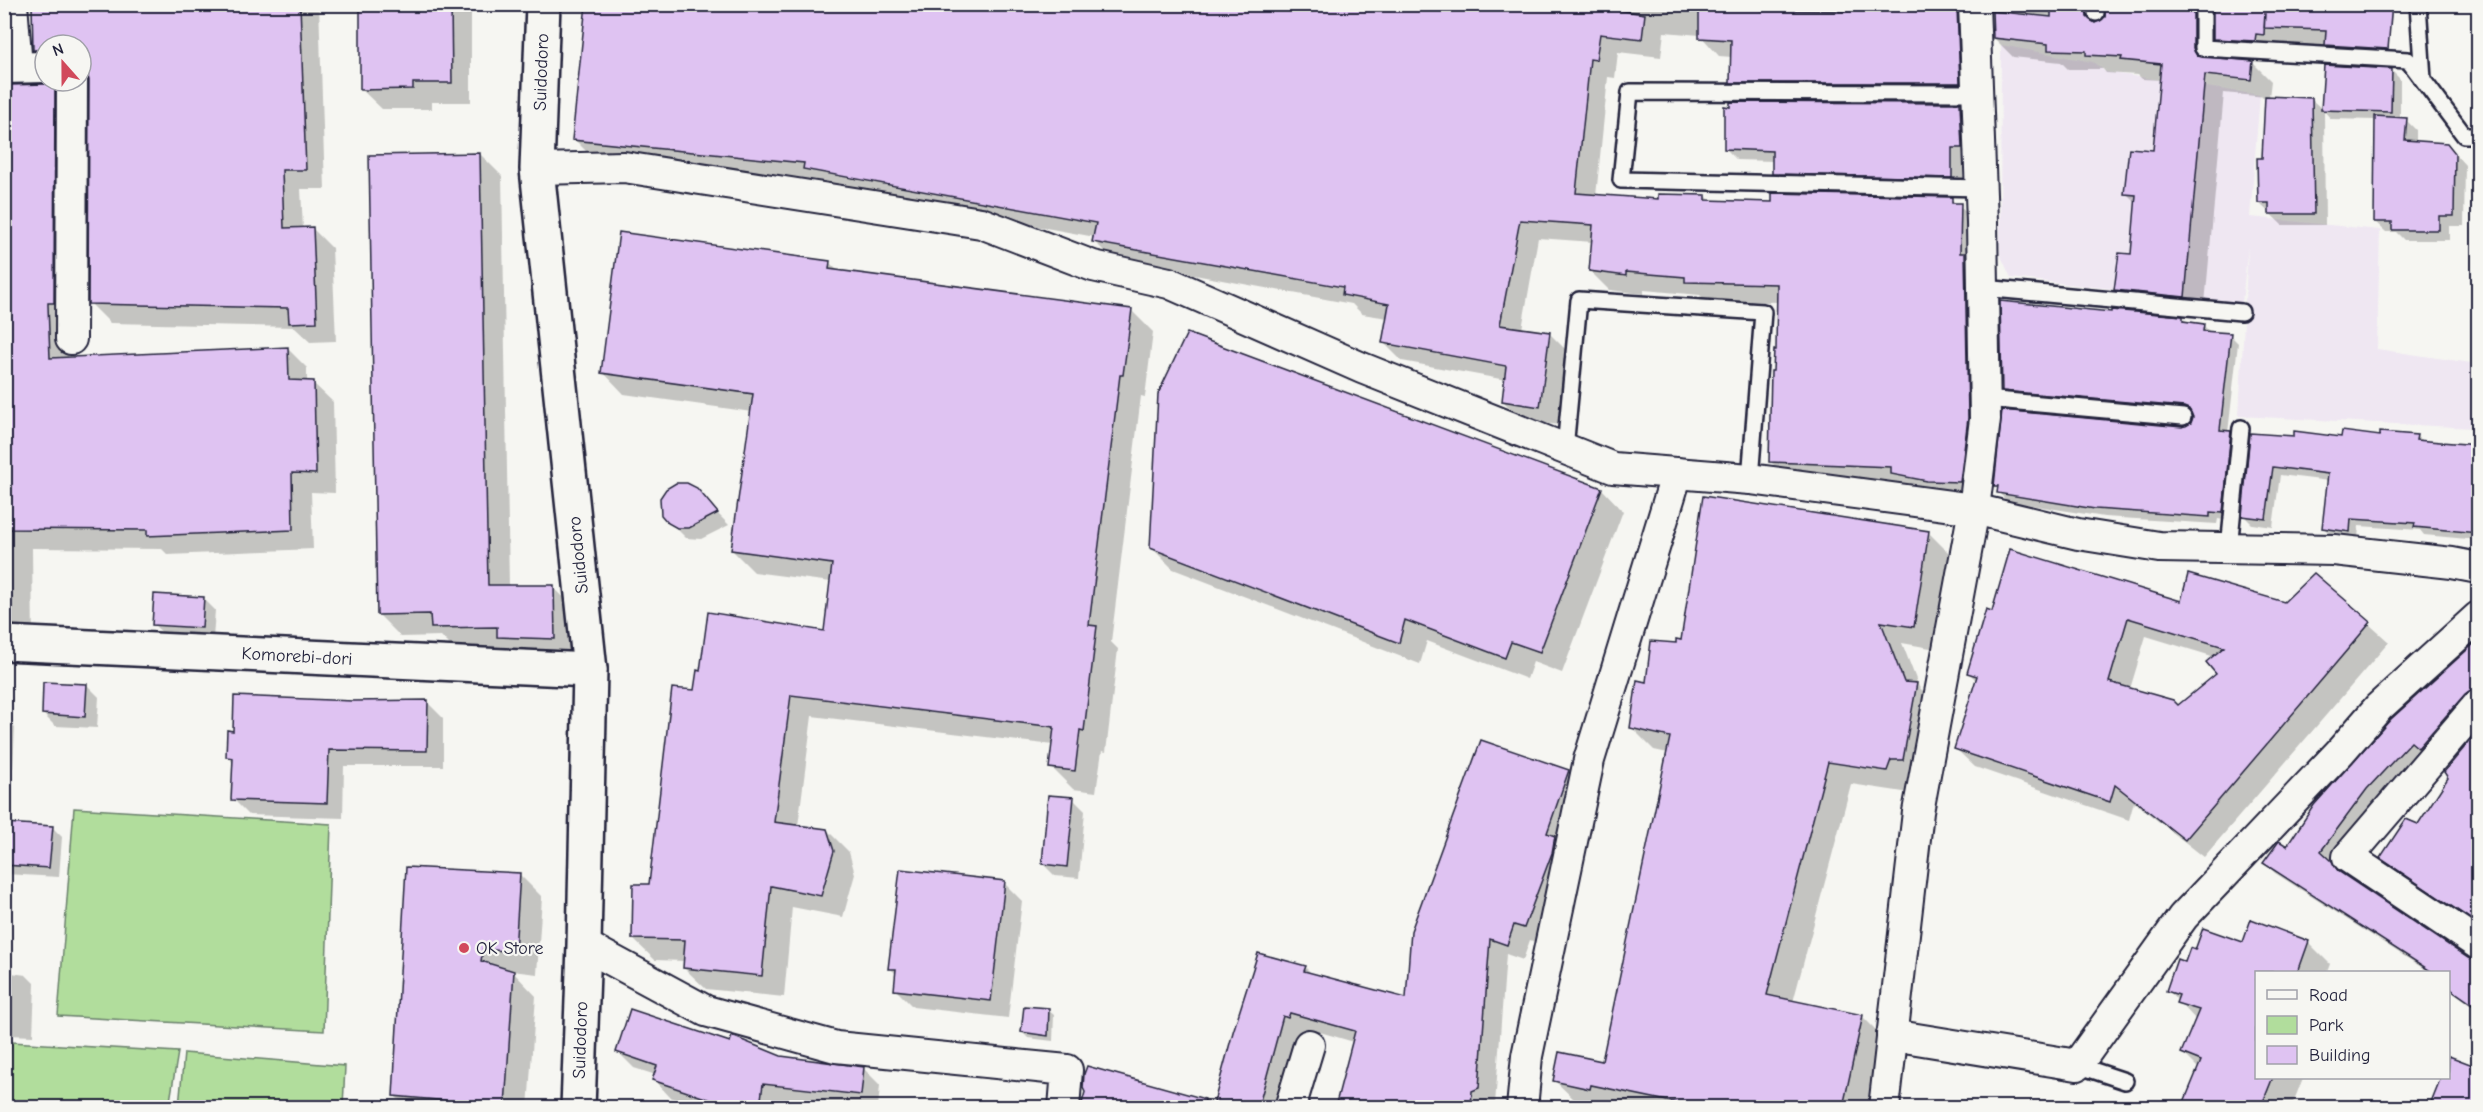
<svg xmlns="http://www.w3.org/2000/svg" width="2483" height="1112" font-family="'Comic Neue',sans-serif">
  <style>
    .built { fill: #efe7f2 }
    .green { fill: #b1dd9c; stroke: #6a806c; stroke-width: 1.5 }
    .shadow { fill: #0003; fill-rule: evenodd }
    .building { fill: #dfc3f2; stroke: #22223b; stroke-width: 1.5; fill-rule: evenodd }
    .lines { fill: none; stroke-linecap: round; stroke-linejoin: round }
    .service-casing { stroke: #22223b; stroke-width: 20 }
    .minor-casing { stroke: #22223b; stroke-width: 34 }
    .tertiary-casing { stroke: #22223b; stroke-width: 38 }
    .service { stroke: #f6f6f2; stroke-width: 15 }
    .minor { stroke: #f6f6f2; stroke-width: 30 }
    .tertiary { stroke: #f6f6f2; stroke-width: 33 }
    .poi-dot { fill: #d1495b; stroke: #f6f6f2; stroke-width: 2 }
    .labels { text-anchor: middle; stroke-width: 4.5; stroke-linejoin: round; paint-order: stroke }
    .street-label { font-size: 18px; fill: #22223b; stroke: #f6f6f2 }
    .poi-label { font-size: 18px; fill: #22223b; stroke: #f6f6f2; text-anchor: start }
  </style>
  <rect width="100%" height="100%" fill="#f6f6f2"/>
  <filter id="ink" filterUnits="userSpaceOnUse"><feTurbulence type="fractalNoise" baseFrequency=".0167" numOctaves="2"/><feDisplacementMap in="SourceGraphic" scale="12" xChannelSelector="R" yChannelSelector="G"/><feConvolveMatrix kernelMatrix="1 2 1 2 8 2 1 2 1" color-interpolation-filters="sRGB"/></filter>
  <g filter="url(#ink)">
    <polygon class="built" points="2001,45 2093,62 2106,72 2260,95 2250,217 2380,230 2377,349 2478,364 2473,428 2239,416 2248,246 2242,303 2011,278 2000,254"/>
    <g class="green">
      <polygon points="74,808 331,824 324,1031 58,1016"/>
      <polygon points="11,1042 178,1052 169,1107 7,1107"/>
      <polygon points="184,1053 345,1066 343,1107 179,1107"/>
    </g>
    <g class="shadow">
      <polygon points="4,4 319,4 325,189 301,189 303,229 312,228 332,248 336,341 310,342 294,327 110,323 90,303 91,84 83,86 81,81 81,45 45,45 45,60 34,49 31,6 22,10 7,87 46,86 54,83 74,102 67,326 68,359 287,348 307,368 307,382 313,383 333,402 335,493 311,492 313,549 168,555 162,549 32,548 33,644 4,642"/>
      <polygon points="361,4 471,4 471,102 432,102 432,109 382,109 362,90"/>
      <polygon points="837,4 2374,4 2380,11 2382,66 2345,64 2329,48 2282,46 2233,57 2212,36 2212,59 2252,62 2271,81 2269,97 2312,100 2323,110 2325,66 2391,70 2400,79 2400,119 2406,120 2416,130 2416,143 2447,145 2465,165 2464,226 2449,226 2449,240 2404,240 2396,232 2386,232 2375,222 2376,120 2331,119 2324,111 2325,225 2282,225 2259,203 2266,97 2224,93 2204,315 2134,309 2116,290 2132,256 2137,204 2126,193 2154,152 2161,80 2142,79 2138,75 2106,73 2103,69 2068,69 2061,62 2013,57 1994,38 1991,6 1983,8 1978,101 1957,101 1972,116 1973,159 1963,159 1963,189 1785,185 1773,173 1774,161 1737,160 1725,148 1754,104 1732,82 1732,57 1719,56 1700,35 1664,32 1661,57 1618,52 1615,78 1608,77 1596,196 1660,201 1706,196 1712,202 1773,203 1951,199 1979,224 1978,501 1790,481 1771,462 1779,302 1706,301 1700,295 1644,290 1644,294 1609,290 1590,271 1593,242 1538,238 1522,329 1549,333 1568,352 1559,425 1522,420 1503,401 1506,380 1402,361 1383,342 1388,318 1362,314 1352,304 1113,260 1094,241 1095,237 824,187 817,180 593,158 574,139"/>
      <polygon points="2478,4 2478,98 2476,96"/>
      <polygon points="480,154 502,176 509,586 553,587 576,609 577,661 520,658 511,649 455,650 441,636 401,637 379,615"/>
      <polygon points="829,262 839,272 1131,310 1153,332 1145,397 1141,396 1111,642 1118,649 1106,752 1102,751 1096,792 1073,789 1051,767 1053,745 812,716 798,826 827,830 849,852 855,874 843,917 792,907 784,997 706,989 684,968 685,961 655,960 633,939 651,886 695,692 825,632 831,582 754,572 732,550 752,412 624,394 603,372"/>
      <polygon points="2112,314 2183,318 2188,323 2203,325 2211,333 2230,335 2238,343 2228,433 2238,441 2230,521 2218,519 2217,524 2104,517 2007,501 1999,493 1999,489 1996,485 2192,424 2193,415 2011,398 2003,390"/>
      <polygon points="2478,366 2478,540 2424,535 2420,530 2359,526 2358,539 2332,536 2324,528 2329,481 2280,475 2273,527 2252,524 2244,516 2252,434 2343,438 2416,436 2423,442 2471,446"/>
      <polygon points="691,487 729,525 701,539 686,538 662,514"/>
      <polygon points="1602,489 1623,511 1562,673 1533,662 1527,679 1427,641 1420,664 1173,569 1151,547"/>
      <polygon points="1928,532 1951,555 1936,649 1902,643 1919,687 1939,707 1910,793 1851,784 1793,1002 1862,1016 1885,1039 1870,1108 1598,1108 1577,1102 1554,1080 1603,1063 1668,753 1654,750 1631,727 1647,683 1677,644 1682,642"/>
      <path d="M2314 575 2389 642 2204 857 2134 802 2129 820 1975 767 1956 749 1977 681 1968 672 1993 613 2182 603 2285 604ZM2146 636 2215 657 2218 674 2178 707 2130 689Z"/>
      <polygon points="203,598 215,610 213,639 166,636 154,625"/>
      <polygon points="2478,642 2478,702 2422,751 2377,799 2331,862 2344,877 2478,965 2478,1010 2448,988 2448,972 2429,972 2275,873 2265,863 2287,848 2392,720"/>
      <polygon points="87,685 99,697 97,728 55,726 43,714"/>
      <polygon points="353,702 427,702 443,718 443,766 344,766 343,818 249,815 233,799 234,764 228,757 235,732"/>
      <polygon points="4,717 15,728 13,768 4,768"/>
      <polygon points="2478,733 2478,925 2392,868 2382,857 2418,826 2450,778 2446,772"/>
      <polygon points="1568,772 1585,788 1541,944 1530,940 1523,960 1506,954 1495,1105 1489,1108 1337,1108 1354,1042 1306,1028 1304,1033 1299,1032 1279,1108 1083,1108 1088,1068 1216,1102 1305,967 1313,975 1407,999"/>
      <polygon points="1073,799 1085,811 1079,878 1055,876 1043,864"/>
      <polygon points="4,825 52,827 62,837 59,877 4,874"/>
      <polygon points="519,874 542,897 537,974 512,971 536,996 528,1108 407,1108 395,1096"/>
      <polygon points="1004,883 1022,901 1008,1018 913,1007 895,989 897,975 890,968"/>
      <polygon points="2308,942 2330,964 2327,972 2256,972 2256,1078 2303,1078 2291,1108 2183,1108 2199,1069 2182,1052 2196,1020 2168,990 2186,964 2196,952 2244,944"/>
      <polygon points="4,972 26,975 35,984 33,1036 10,1035 9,1057 4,1057"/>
      <polygon points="1048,1010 1054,1015 1053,1041 1028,1038 1022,1032"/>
      <polygon points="731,1044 780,1057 864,1069 880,1085 878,1108 703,1108 670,1097 654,1080 656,1075 634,1068 618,1052"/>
      <polygon points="2450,1058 2478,1068 2478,1108 2430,1108 2442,1078 2448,1078"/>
    </g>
    <g class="building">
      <polygon points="32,4 300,4 306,170 282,170 284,228 313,227 317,322 289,323 288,308 88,304 89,80 87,73 81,66 81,45 45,45 45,50 33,50"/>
      <polygon points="360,4 451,4 452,83 413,83 413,89 360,90"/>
      <polygon points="586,4 1574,4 1645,14 1642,39 1600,34 1596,60 1590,59 1576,193 1658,199 1658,194 1706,195 1706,200 1772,202 1772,193 1952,197 1952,203 1961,203 1960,253 1965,253 1968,418 1960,482 1927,481 1891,474 1891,467 1769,462 1771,371 1773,371 1774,350 1776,350 1777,284 1685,282 1685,277 1626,272 1626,276 1589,271 1593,225 1520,220 1500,325 1550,332 1540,407 1502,401 1506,366 1382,343 1389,304 1342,295 1343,287 1092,242 1096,223 803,169 804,163 572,140"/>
      <polygon points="1699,4 1761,4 1761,10 1850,11 1850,6 1957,8 1960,83 1730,83 1731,40 1699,38"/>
      <polygon points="2051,4 2086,4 2087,17 2095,23 2105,17 2106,4 2193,4 2193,48 2197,56 2253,61 2251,80 2205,75 2185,297 2114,290 2119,253 2131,254 2136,195 2124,194 2129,148 2153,150 2161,64 2121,60 2122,57 2086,55 2086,51 2048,50 2048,44 1993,38 1992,11 2051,17"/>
      <polygon points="2213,4 2392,4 2388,49 2325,45 2326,30 2264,28 2265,13 2264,35 2256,34 2255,41 2213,39"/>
      <polygon points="2324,65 2392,69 2391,112 2321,110"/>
      <polygon points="55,81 54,303 48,303 48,305 50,358 288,347 289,380 314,381 316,474 292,473 293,530 147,536 147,530 4,529 4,117 13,117 10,85 45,84"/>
      <polygon points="2265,96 2312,98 2314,214 2269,214 2269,203 2258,203 2257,158 2262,158"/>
      <polygon points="1730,102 1960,103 1962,148 1952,148 1952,178 1772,174 1772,151 1724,149 1724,106 1730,107"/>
      <polygon points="2375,116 2407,118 2405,140 2447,143 2455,153 2454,216 2439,216 2439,230 2392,230 2392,222 2374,222"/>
      <polygon points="480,153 488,585 554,585 555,639 497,637 497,627 431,628 430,614 377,615 369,155"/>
      <polygon points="619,232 830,261 829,269 1132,309 1123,375 1120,375 1089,625 1097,626 1084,731 1080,730 1075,771 1049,768 1054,727 791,695 774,822 827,829 834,851 821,896 771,886 762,976 683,968 685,940 632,939 633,884 649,884 672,688 694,690 697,670 700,671 708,612 824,631 832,564 731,550 753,394 601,373"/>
      <polygon points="2000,301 2111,312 2111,310 2183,316 2183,321 2204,324 2203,331 2231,333 2220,430 2231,431 2223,513 2210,512 2210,517 2095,509 1997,493 1998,486 1994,486 2002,410 2182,427 2191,423 2193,417 2189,409 2184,407 2002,391"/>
      <polygon points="1187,333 1602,488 1540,652 1511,642 1505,658 1405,620 1399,643 1150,548 1158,394"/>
      <polygon points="2294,431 2341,437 2342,431 2380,436 2380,432 2417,435 2416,440 2478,445 2478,533 2414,527 2415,523 2351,519 2350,532 2322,528 2328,474 2273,467 2266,519 2242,516 2250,433 2294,436"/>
      <polygon points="676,483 687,483 697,488 718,513 689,528 677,528 668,523 661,515 660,498 666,489"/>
      <polygon points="1703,496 1929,531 1914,627 1881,622 1904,682 1917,683 1903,760 1891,760 1887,771 1828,762 1767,995 1863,1015 1843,1107 1696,1107 1591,1085 1590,1089 1553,1081 1559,1052 1602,1061 1670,737 1630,728 1637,680 1646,682 1651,641 1676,643 1676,639 1681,640"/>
      <path d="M2010 549 2181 601 2188 574 2284 602 2314 573 2371 622 2185 840 2115 785 2110 802 1954 749 1977 676 1967 673 1986 609 1992 611ZM2128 618 2224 647 2206 662 2216 674 2178 705 2173 700 2109 682Z"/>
      <polygon points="154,594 204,597 202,628 152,625"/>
      <polygon points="2478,640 2478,688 2472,689 2465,694 2418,748 2411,742 2367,789 2321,851 2332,861 2338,871 2468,958 2478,961 2478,1008 2448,987 2448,972 2432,972 2263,863 2279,841 2287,846 2314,805 2391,719"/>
      <polygon points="43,682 87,684 85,717 42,714"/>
      <polygon points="234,696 353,701 428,700 427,751 329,750 327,803 231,800 233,758 226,757 227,730 233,731"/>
      <polygon points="2478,731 2478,924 2380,858 2406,819 2418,824 2448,778 2444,772"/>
      <polygon points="1481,740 1569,770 1547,833 1555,836 1552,853 1524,928 1514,925 1507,945 1490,939 1479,1088 1472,1091 1471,1107 1335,1107 1355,1031 1290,1013 1288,1018 1283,1016 1259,1105 1246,1102 1244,1107 1232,1107 1214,1102 1233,1032 1258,953 1306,966 1304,971 1406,998 1411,931"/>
      <polygon points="1048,795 1074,797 1067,867 1042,864"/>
      <polygon points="4,823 53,826 49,868 4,865"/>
      <polygon points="406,867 520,873 515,952 483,949 481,961 514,971 505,1106 393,1096"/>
      <polygon points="900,869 1005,881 991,1001 894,990 896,969 888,969"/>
      <polygon points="2251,919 2309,941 2298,972 2256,972 2256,1077 2273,1077 2261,1107 2182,1107 2201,1061 2181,1053 2199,1010 2176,1003 2179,995 2166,991 2177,959 2185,962 2190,948 2195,950 2203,928 2243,942"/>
      <polygon points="1024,1006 1049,1008 1048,1036 1021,1032"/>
      <polygon points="630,1009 730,1042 732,1036 781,1056 864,1067 861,1095 763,1084 760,1107 732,1107 652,1080 657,1066 616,1052"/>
      <polygon points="2449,1056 2478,1067 2478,1107 2429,1107 2441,1077 2448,1077"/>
      <polygon points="1087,1066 1205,1099 1204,1107 1081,1107 1085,1092 1083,1088 1084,1074"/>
    </g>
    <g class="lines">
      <defs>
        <g id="service">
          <polyline points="2203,4 2203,48 2408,60 2464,135 2478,135"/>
          <polyline points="2418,4 2423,79"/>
          <polyline points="2096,13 2096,4"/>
          <polyline points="1977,93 1630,92 1621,180 1981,188"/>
          <polyline points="1983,288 2241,312"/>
          <polyline points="1985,399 2183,417"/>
          <polyline points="1565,449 1579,300 1763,312 1750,479"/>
          <polyline points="2229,548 2241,428"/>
          <polyline points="2077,1065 2125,1081"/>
        </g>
        <g id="minor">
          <polyline points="12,4 17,67"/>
          <polyline points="4,68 45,67"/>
          <polyline points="537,169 624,167 981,223 1093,266 1169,283 1362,368 1613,468 1750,479 1974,509 2078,534 2159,547 2334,550 2452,563 2478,568"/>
          <polyline points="71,339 72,81"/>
          <polyline points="2478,705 2348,857 2478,944"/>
          <polyline points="584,945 706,1011 836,1047 1067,1070 1064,1108"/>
          <polyline points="1892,1035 2077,1065 2183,917 2340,752 2379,707 2478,617"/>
          <polyline points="1290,1108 1309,1045"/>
          <polyline points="1522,1108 1527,1056 1589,760 1677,473"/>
          <polyline points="1884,1108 1918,812 1974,509 1985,419 1982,222 1974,4"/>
        </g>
        <g id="tertiary">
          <polyline points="543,4 537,169 590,670 584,945 578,1108"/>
          <polyline points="4,643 590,670"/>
        </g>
      </defs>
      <use href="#service" class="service-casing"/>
      <use href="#minor" class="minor-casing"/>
      <use href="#tertiary" class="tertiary-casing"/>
      <use href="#service" class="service"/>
      <use href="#minor" class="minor"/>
      <use href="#tertiary" class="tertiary"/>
    </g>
  </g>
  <circle class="poi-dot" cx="464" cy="948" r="6"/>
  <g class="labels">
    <g class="street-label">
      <text transform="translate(541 72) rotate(-88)" y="6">Suidodoro</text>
      <text transform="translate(578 555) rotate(-96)" y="6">Suidodoro</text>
      <text transform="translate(297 656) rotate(3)" y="6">Komorebi-dori</text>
      <text transform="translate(580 1040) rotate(-88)" y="6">Suidodoro</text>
    </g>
    <g class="poi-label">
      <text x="476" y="954">OK Store</text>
    </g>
  </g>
  <rect width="2483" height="1112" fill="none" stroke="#f6f6f2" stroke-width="24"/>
  <rect x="12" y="12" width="2459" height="1088" fill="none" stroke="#22223b" stroke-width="2" filter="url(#ink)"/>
  <rect x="2255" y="971" width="195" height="108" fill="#f6f6f2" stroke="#a1a1a9" stroke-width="1.5"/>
  <rect x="2267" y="990" width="30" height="9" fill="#f6f6f2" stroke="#a1a1a9" stroke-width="1.5"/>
  <text x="2309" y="1001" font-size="18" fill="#22223b">Road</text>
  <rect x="2267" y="1016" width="30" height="18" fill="#b1dd9c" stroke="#a1a1a9" stroke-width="1.5"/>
  <text x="2309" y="1031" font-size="18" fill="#22223b">Park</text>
  <rect x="2267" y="1046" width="30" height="18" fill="#dfc3f2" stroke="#a1a1a9" stroke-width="1.5"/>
  <text x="2309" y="1061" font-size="18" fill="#22223b">Building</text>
  <g transform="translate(63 63) rotate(339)"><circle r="28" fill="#f6f6f2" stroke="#a1a1a9" stroke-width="1.5"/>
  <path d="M0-4.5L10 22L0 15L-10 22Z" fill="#d1495b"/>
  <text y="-9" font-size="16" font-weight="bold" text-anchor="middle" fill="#22223b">N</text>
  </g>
</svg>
